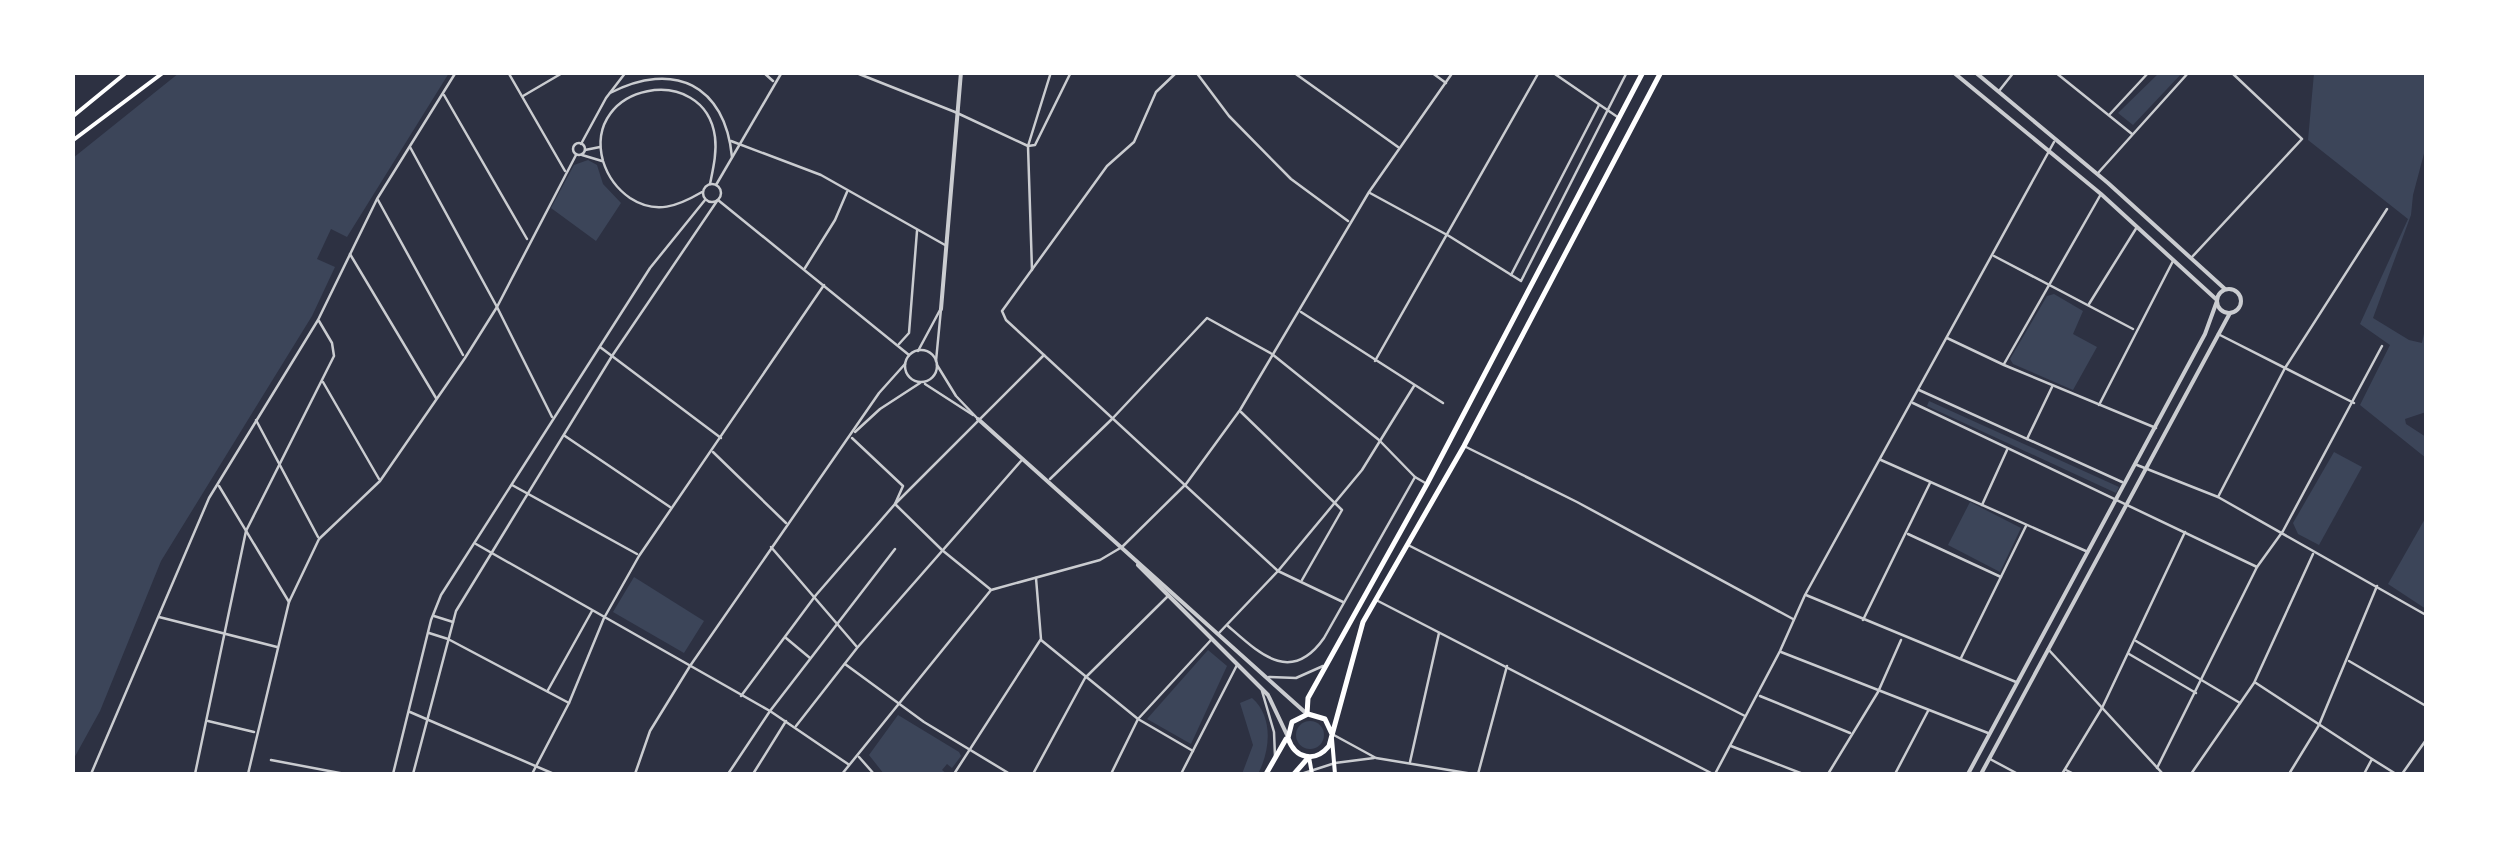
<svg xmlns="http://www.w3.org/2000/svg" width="2499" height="847" font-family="'DejaVu Sans',sans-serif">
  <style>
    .green { fill: #3c4559 }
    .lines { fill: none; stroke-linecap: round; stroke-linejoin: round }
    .minor { stroke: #caccd0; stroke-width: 2.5 }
    .tertiary { stroke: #caccd0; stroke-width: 4 }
    .secondary { stroke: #fff; stroke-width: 4 }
    .primary { stroke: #fff; stroke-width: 5 }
  </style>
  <rect width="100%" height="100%" fill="#2d3142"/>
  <g class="green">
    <polygon points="179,73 449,73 347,237 331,229 317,259 335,267 312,316 161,561 100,711 73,760 73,158"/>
    <polygon points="2159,73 2182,73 2133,125 2118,113"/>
    <polygon points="2314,73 2426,73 2426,146 2413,195 2411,215 2373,318 2409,340 2422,343 2426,324 2426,412 2405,419 2406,424 2426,437 2426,458 2360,405 2390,345 2360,324 2408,219 2308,140"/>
    <polygon points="588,160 597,165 603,184 621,203 596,241 551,208 574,165"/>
    <polygon points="2054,294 2083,311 2073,334 2097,347 2073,390 2013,364 2010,359 2047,296"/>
    <polygon points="1929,401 2119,487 2116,493 1927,406"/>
    <polygon points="2334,452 2362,467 2319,545 2298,534 2293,523"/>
    <polygon points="1970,502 2021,528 2000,572 1948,545"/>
    <polygon points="2426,517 2426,609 2388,584"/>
    <polygon points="634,577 704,621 684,653 613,612"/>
    <polygon points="1208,650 1227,666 1191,744 1147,719"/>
    <path d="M1252 698C1274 717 1270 751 1258 774H1242L1253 745 1240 703Z"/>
    <polygon points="898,715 959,752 961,756 952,768 947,764 942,770 947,774 884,774 869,755"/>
    <circle cx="1310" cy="735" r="14"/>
  </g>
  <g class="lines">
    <g class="minor">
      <polyline points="508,72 565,171"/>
      <polyline points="763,72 773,81"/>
      <polyline points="854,72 955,112 1028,146 1035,145 1071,72"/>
      <polyline points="1177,72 1156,92 1134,142 1107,166 1002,311 1006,320 1278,571 1343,602"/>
      <polyline points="1196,72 1229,116 1291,179 1348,221"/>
      <polyline points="1293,72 1398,147"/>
      <polyline points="1431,72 1446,83"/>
      <polyline points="1552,72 1619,118"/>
      <polyline points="2055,72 2132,134"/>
      <polyline points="1999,91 2014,72"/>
      <path d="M610 93C674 60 725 85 732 157"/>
      <polyline points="444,95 527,239"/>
      <polyline points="523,96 564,72"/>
      <polyline points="2110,114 2149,72"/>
      <polyline points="731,141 821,175 945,245"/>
      <circle cx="579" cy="149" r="6"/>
      <polyline points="581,144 606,98 626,72"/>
      <polyline points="410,147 497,307 552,417"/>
      <polyline points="585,150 600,147"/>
      <polyline points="582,155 602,161"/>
      <polyline points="2098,173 2189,72"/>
      <circle cx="712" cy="193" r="9"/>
      <polyline points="716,185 782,72"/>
      <path d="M702 192C678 206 656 215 630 198 617 189 608 177 603 161 582 83 705 61 715 137 717 153 713 169 710 184"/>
      <polyline points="1370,193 1449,236 1521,281 1627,72"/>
      <polyline points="378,200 463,355"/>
      <polyline points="718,200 909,355"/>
      <polyline points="350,254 436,398"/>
      <polyline points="1994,256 2133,329"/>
      <polyline points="2192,257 2302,139 2231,72"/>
      <polyline points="805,268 835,220 847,192"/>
      <polyline points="1032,270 1028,146 1051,72"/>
      <polyline points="1511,275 1599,105"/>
      <polyline points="2089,304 2137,227"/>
      <polyline points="1301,312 1443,403"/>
      <polyline points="2218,334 2354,403"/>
      <polyline points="1947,338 2004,365 2156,428"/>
      <polyline points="899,344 909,333 917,231"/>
      <polyline points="600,347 721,438"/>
      <circle cx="921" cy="366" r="16"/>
      <polyline points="918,351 940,310"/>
      <polyline points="936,361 941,309"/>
      <polyline points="1375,361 1539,72"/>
      <polyline points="2004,364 2101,194"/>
      <polyline points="937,365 956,396 977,418"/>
      <polyline points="323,382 379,479"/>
      <polyline points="925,384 973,415"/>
      <polyline points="1919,390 2122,482"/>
      <polyline points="1913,403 2257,567"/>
      <polyline points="2099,405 2173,261"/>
      <polyline points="1241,412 1342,510 1302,580"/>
      <polyline points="256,420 318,537"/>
      <polyline points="855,432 880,409 920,383"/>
      <polyline points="565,436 670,507"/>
      <polyline points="852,438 903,486 895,504 942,550 990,589"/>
      <polyline points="2027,439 2052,387"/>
      <polyline points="1464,446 1577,502 1793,619"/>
      <polyline points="713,452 786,523"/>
      <polyline points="1881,460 2088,552"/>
      <polyline points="2137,465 2218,497 2426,615"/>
      <polyline points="1050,479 1112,419 1207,318 1272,354 1379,440 1415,477 1427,484"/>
      <polyline points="512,485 637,554"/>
      <polyline points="219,486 289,602"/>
      <polyline points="2218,497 2285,368 2387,209"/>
      <polyline points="1982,505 2007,450"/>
      <polyline points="1908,534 2001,577"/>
      <polyline points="476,544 770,711 848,764"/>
      <polyline points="1410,546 1745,716"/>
      <polyline points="771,547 857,647"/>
      <polyline points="1806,595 2016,682"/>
      <polyline points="1378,601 1713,774"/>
      <polyline points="434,616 453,622"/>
      <polyline points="159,617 277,647"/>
      <polyline points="1863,620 1930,483"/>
      <path d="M1228 626C1260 654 1291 685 1324 638L1415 477"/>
      <polyline points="429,633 448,639 569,703"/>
      <polyline points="1218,634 1278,571 1362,470 1414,386"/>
      <polyline points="786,638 810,658"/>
      <polyline points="1041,640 1138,719 1193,751"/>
      <polyline points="2136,641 2240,703"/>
      <polyline points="2048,649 2163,774"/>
      <polyline points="1781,652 1988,733"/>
      <polyline points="2129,654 2196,693"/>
      <polyline points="1961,658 2026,526"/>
      <polyline points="2349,661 2426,706"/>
      <polyline points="845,664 924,722 1010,774"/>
      <polyline points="1269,677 1296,678 1323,666"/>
      <polyline points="2256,683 2372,759"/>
      <polyline points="548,690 592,611"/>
      <polyline points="1262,691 1274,732 1275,756"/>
      <polyline points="741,696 816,595 895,504 1044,355"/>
      <polyline points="1760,696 1850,733"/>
      <polyline points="410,712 554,774"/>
      <polyline points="208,721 254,732"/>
      <polyline points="796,726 857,648 1021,461"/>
      <polyline points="1332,734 1376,758 1473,774"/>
      <polyline points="1731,746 1803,774"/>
      <polyline points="859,757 874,774"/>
      <polyline points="1990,759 2018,774"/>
      <polyline points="271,760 345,774"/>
      <polyline points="1410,762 1439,633"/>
      <polyline points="2157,768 2257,567 2283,531 2382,346"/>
      <polyline points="2066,770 2074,774"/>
      <polyline points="91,774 209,498 318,320 377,199 456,72"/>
      <polyline points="195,774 246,531 334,356 332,343 319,321"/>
      <polyline points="248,774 289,602 319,539 380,481 465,358 497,307 576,155"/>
      <polyline points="393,774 431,620 441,595 650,268 705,200"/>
      <polyline points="413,774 456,611 612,356 717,201"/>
      <polyline points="532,774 569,703 604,618 639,556 824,285"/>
      <polyline points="635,774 650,731 690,666 879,393 905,364"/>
      <polyline points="728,774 770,711 895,549"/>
      <polyline points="753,774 786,721"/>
      <polyline points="842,774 991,590 1100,560 1122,547 1186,484 1240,410 1369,192 1453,72"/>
      <polyline points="954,774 1041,639 1036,578"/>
      <polyline points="1033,774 1085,678 1167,597"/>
      <polyline points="1111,774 1138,719 1211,640"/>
      <polyline points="1181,774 1237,665"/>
      <polyline points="1301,774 1335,763 1374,758"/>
      <polyline points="1478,774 1507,666"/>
      <polyline points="1715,774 1780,651 1805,595 2054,142"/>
      <polyline points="1828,774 1878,692 1901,640"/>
      <polyline points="1895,774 1928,711"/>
      <polyline points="2062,774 2102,708 2185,532"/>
      <polyline points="2191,774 2254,683 2313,554"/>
      <polyline points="2289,774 2319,725 2377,586"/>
      <polyline points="2364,774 2372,759 2396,774"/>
      <polyline points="2402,774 2426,740"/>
    </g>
    <g class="tertiary">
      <polyline points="1953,72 2101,194 2217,300"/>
      <polyline points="1975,72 2108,183 2225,289"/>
      <circle cx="2229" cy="301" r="12"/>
      <polyline points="941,309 961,72"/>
      <polyline points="978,419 1307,714"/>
      <polyline points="1138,565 1268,695 1288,737"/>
      <polyline points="1968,774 2205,334 2217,301"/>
      <polyline points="1981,774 2230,313"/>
    </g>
    <g class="secondary">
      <polyline points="72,117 127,72"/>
      <polyline points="72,141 164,72"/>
      <polyline points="1332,739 1335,774"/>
      <polyline points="1309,757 1312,774"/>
    </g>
    <g class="primary">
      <polyline points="1307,714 1308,698 1427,484 1643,72"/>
      <path d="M1332 734 1325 719 1308 714 1292 722 1288 738C1295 759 1315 763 1329 746L1363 622 1464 446 1661 72"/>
      <polyline points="1266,774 1286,739"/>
      <polyline points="1294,774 1308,758"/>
    </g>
  </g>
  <rect width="2499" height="847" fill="none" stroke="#ffffff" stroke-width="150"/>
</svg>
